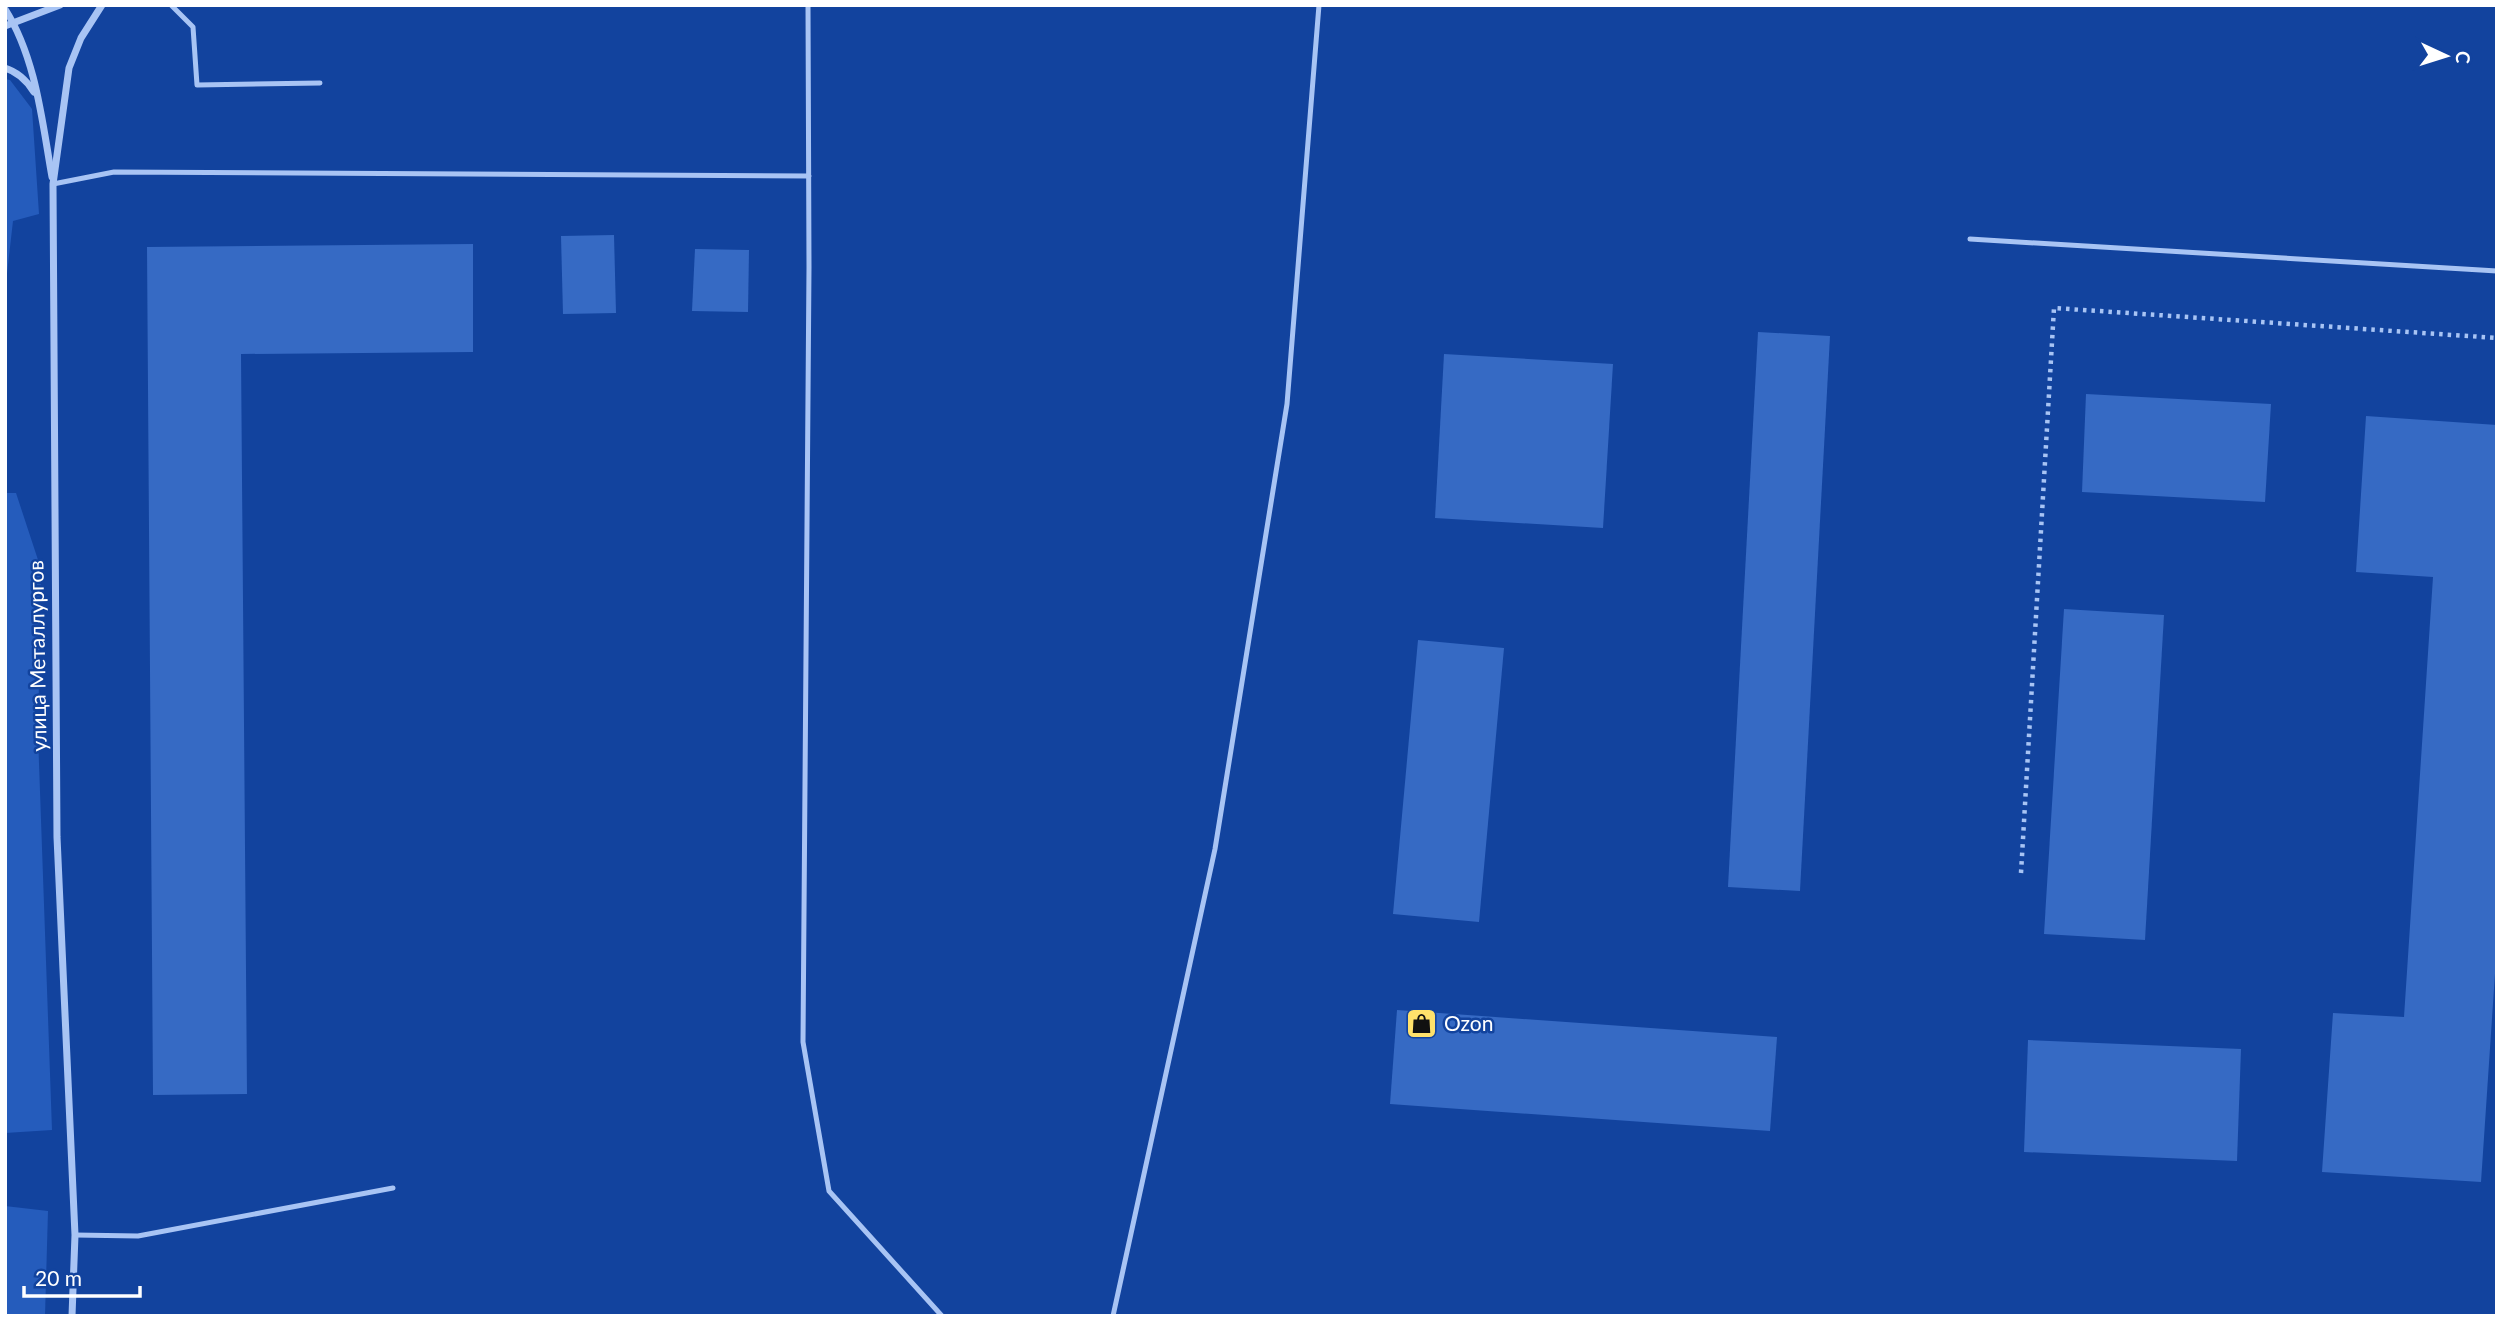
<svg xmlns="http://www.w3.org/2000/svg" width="2502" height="1321" font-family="Lato,sans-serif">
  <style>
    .green { fill: #255cbc }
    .building { fill: #366ac4 }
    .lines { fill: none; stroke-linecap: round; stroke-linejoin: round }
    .path { stroke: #a8c4f4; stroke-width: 4.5; stroke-dasharray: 3.5 5; stroke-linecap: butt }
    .service { stroke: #a8c4f4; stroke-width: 5 }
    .minor { stroke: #a8c4f4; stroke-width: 7 }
    .labels { text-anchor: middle; stroke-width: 5; stroke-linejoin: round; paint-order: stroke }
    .street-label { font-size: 21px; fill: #fff; stroke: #12439e }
    .poi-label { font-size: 21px; fill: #fff; stroke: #12439e; text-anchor: start }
  </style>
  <rect width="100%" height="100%" fill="#12439e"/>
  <g class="green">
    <polygon points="5,79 10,80 32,109 39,214 13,221 5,291"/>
    <polygon points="5,493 16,493 41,569 38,735 52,1130 5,1133"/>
    <polygon points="5,1206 48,1211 45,1316 5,1316"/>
  </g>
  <g class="building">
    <polygon points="614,235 616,313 563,314 561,236"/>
    <polygon points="473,244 473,352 241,354 247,1094 153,1095 147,247"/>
    <polygon points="695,249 749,250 748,312 692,311"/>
    <polygon points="1758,332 1830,336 1800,891 1728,887"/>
    <polygon points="1444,354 1613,364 1603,528 1435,518"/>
    <polygon points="2086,394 2271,404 2265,502 2082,492"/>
    <polygon points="2366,416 2497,425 2497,944 2481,1182 2322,1172 2333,1013 2404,1017 2433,577 2356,572"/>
    <polygon points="2064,609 2164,615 2145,940 2044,934"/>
    <polygon points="1418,640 1504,648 1479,922 1393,914"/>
    <polygon points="1397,1010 1777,1037 1770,1131 1390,1104"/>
    <polygon points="2028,1040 2241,1049 2237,1161 2024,1152"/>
  </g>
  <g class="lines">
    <polyline class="path" points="2021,873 2054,308 2497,338"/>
    <g class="service">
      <polyline points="171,5 193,27 197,85 320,83"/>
      <polyline points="808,5 809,267 803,1042 829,1191 942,1316"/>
      <polyline points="53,184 114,172 809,176"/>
      <polyline points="1970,239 2497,271"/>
      <polyline points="75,1235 138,1236 393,1188"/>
      <polyline points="1113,1316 1215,849 1287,404 1319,5"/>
    </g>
    <g class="minor">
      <path d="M5 9C36 58 42 121 52 177"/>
      <polyline points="5,26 60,5"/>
      <path d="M5 68C18 72 27 81 34 92"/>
      <polyline points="72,1316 75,1235 57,837 53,184 69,68 81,38 102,5"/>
    </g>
  </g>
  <defs>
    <symbol id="shop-square" viewBox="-11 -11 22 22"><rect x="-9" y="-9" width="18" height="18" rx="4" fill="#ffe16b" stroke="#12439e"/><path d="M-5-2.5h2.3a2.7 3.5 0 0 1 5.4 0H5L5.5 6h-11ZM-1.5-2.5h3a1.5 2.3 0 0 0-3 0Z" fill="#111"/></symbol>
  </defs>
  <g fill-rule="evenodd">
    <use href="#shop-square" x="1404" y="1006" width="35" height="35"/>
  </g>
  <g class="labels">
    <g class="street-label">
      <text transform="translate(38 656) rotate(-91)" y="7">улица Металлургов</text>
    </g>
    <g class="poi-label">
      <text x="1444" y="1031">Ozon</text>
    </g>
  </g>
  <rect width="2502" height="1321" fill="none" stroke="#ffffff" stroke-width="14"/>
  <g transform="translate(2446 56) rotate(94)" stroke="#12439e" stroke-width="5" paint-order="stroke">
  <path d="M0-5L12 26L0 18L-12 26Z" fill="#ffffff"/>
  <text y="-10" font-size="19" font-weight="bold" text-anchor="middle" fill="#ffffff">С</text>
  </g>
  <path d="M24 1286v10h116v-10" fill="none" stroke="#ffffff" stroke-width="3.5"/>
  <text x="35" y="1286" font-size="21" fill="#ffffff" stroke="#12439e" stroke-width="5" paint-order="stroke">20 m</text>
</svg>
